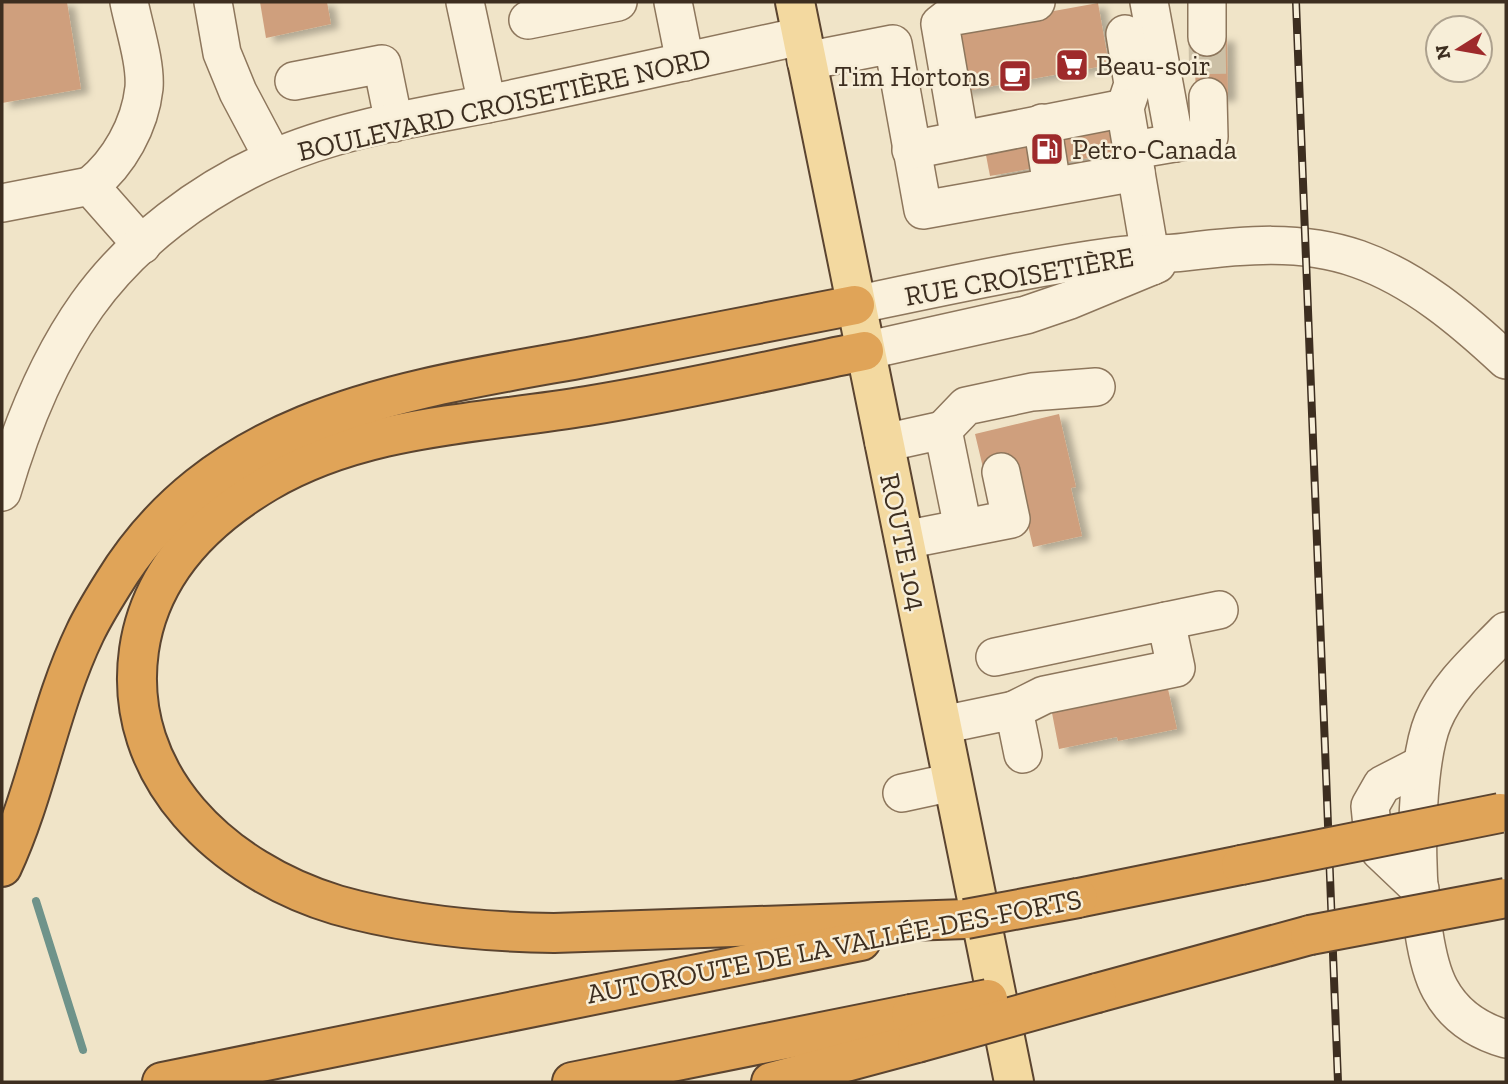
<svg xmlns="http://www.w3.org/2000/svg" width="1508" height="1084" font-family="'Zilla Slab',serif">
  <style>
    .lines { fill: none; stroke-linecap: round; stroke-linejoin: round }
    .stream { stroke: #6f938a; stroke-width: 8 }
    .building { fill: #cf9f7d; filter: url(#shadow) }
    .minor-tunnel { stroke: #ccc0a6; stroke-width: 37; stroke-dasharray: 37 18; stroke-linecap: butt }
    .minor-casing { stroke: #8d765c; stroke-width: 40 }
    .major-casing { stroke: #5b4430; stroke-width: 42 }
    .highway-casing { stroke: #5b4430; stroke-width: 42 }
    .minor { stroke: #faf1dc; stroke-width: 37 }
    .major { stroke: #f3d9a0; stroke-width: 38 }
    .highway { stroke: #e0a458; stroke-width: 38 }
    .rail-casing { stroke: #3d2e20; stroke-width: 8 }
    .rail { stroke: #f7eed8; stroke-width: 5; stroke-dasharray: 16; stroke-linecap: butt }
    .highway-bridge-casing { stroke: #5b4430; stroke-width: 42; stroke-linecap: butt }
    .highway-bridge { stroke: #e0a458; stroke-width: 38 }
    .labels { text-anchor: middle; stroke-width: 5; stroke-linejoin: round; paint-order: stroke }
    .poi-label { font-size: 28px; fill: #3d2e20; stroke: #f7eed8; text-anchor: start }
    .street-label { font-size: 28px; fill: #3d2e20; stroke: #f7eed8 }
  </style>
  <defs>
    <filter id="shadow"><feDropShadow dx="8" dy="4.5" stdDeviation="3.5" flood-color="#0004"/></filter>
  </defs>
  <rect width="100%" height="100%" fill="#f0e4c8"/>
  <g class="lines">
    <polyline class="stream" points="36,901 83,1050"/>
  </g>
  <g class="building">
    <polygon points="2,2 67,2 81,89 2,103"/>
    <polygon points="260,2 327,2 331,24 266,38"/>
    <polygon points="1098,3 1109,65 960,92 949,30"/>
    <polygon points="1227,37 1228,97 1196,97 1194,38"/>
    <polygon points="1117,126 1121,152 990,176 985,150"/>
    <polygon points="1059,414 1076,487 1071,488 1082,536 1033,547 1026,517 1021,509 1028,507 1019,468 985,476 975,434"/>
    <polygon points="1168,689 1177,729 1118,741 1117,737 1059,749 1052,713"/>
  </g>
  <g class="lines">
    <polyline class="minor-tunnel" points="1207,37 1208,97"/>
    <defs>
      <g id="minor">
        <polyline points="213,2 222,53 238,92 273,158"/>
        <polyline points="465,2 487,104"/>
        <polyline points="673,2 685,62"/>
        <polyline points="1149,2 1175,143"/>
        <polyline points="1207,2 1207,37"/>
        <polyline points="528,20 618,2"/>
        <polyline points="1125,34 1133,84 1125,108 1152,266"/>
        <polyline points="806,61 893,44 923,210 1136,172"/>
        <polyline points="294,81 382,64 394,123"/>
        <polyline points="1042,123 1052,186"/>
        <polyline points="960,140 940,24 949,17 1036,2"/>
        <polyline points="1151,147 1209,137 1208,97"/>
        <polyline points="911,150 1125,108"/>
        <path d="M90 186C119 163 140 125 144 88 146 63 134 27 129 2"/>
        <polyline points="2,203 90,186 142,245"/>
        <path d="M855 305C941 287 1028 268 1116 256 1139 253 1162 255 1185 252 1243 245 1301 239 1358 259 1415 279 1463 320 1506 360"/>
        <polyline points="864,351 1026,315 1070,300 1157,264"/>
        <polyline points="943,430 966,406 1032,392 1096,387"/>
        <polyline points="884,443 943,430 963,528"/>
        <path d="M2 492C21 427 48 360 87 305 132 242 201 190 272 159 342 128 422 117 497 102 599 81 700 58 802 36"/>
        <polyline points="904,540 1011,519 1001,472"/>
        <polyline points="1166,621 1219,610"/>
        <path d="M1506 631C1479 659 1448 685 1433 721 1411 774 1412 939 1440 989 1454 1015 1478 1031 1506 1039"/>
        <polyline points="995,657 1166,621 1176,668 1044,695 1014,710"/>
        <polyline points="942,725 1014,710 1023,754"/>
        <polyline points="902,793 953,782"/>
        <polyline points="1420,889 1380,851 1373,836 1370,806 1382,785 1421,765"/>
      </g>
      <polyline id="major" points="795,2 1014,1082"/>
      <g id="highway">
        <path d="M864 351C772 370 680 391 587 406 479 424 364 425 267 482 203 520 150 574 139 650 121 777 224 871 337 905 408 925 480 932 554 933L966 919"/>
        <path d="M2 867C37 792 49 708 85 633 93 616 103 600 113 584 218 412 408 390 589 357 678 340 766 322 855 305"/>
        <polyline points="1078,898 1241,865"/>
        <polyline points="1097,993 1310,935"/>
        <polyline points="162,1082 861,941"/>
        <polyline points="572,1082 911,1014"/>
        <polyline points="771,1082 917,1043"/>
      </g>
    </defs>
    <use href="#minor" class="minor-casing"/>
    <use href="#major" class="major-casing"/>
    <use href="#highway" class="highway-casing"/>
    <use href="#minor" class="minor"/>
    <use href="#major" class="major"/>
    <use href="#highway" class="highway"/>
    <defs>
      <polyline id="rail" points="1296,2 1338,1082"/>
    </defs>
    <use href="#rail" class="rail-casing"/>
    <use href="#rail" class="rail"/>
    <defs>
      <g id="highway-bridge">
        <polyline points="1241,865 1500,813"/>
        <polyline points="966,919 1078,898"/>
        <polyline points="1310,935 1506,898"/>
        <polyline points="911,1014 988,999"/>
        <polyline points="917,1043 1097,993"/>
      </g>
    </defs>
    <use href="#highway-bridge" class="highway-bridge-casing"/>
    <use href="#highway-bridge" class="highway-bridge"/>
  </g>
  <defs>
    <symbol id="supermarket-square" viewBox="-11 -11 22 22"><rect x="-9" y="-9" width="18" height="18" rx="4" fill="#9e2a2b" stroke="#f7eed8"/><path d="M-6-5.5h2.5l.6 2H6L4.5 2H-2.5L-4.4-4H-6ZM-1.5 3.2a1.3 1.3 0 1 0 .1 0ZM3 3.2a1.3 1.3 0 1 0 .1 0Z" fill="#fff"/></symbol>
    <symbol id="cafe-square" viewBox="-11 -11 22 22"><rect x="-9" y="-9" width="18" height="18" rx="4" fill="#9e2a2b" stroke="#f7eed8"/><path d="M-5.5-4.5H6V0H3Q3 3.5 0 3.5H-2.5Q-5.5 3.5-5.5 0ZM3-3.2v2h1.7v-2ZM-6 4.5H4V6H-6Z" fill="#fff"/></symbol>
    <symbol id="fuel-square" viewBox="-11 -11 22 22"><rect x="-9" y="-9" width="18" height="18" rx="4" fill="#9e2a2b" stroke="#f7eed8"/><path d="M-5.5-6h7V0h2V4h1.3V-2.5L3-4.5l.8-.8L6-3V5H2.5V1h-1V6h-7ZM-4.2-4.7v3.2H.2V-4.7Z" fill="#fff"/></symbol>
  </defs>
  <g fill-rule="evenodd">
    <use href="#supermarket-square" x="1053" y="46" width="38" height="38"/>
    <use href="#cafe-square" x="996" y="57" width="38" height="38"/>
    <use href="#fuel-square" x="1028" y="130" width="38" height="38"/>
  </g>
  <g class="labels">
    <g class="poi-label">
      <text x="1096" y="75">Beau-soir</text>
      <text x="990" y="86" text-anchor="end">Tim Hortons</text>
      <text x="1072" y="159">Petro-Canada</text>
    </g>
    <g class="street-label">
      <text transform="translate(504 104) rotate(-13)" y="10">BOULEVARD CROISETIÈRE NORD</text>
      <text transform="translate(1019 276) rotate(-10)" y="10">RUE CROISETIÈRE</text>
      <text transform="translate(904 542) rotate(78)" y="10">ROUTE 104</text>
      <text transform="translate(834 946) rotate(-11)" y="10">AUTOROUTE DE LA VALLÉE-DES-FORTS</text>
    </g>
  </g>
  <rect width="1508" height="1084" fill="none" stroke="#3d2e20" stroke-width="7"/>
  <g transform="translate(1459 49) rotate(259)"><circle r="33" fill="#f7eed8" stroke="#ada18e" stroke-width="2"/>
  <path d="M0-5L12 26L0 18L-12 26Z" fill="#9e2a2b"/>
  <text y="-10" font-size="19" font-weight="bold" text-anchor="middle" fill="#3d2e20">N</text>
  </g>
</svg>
